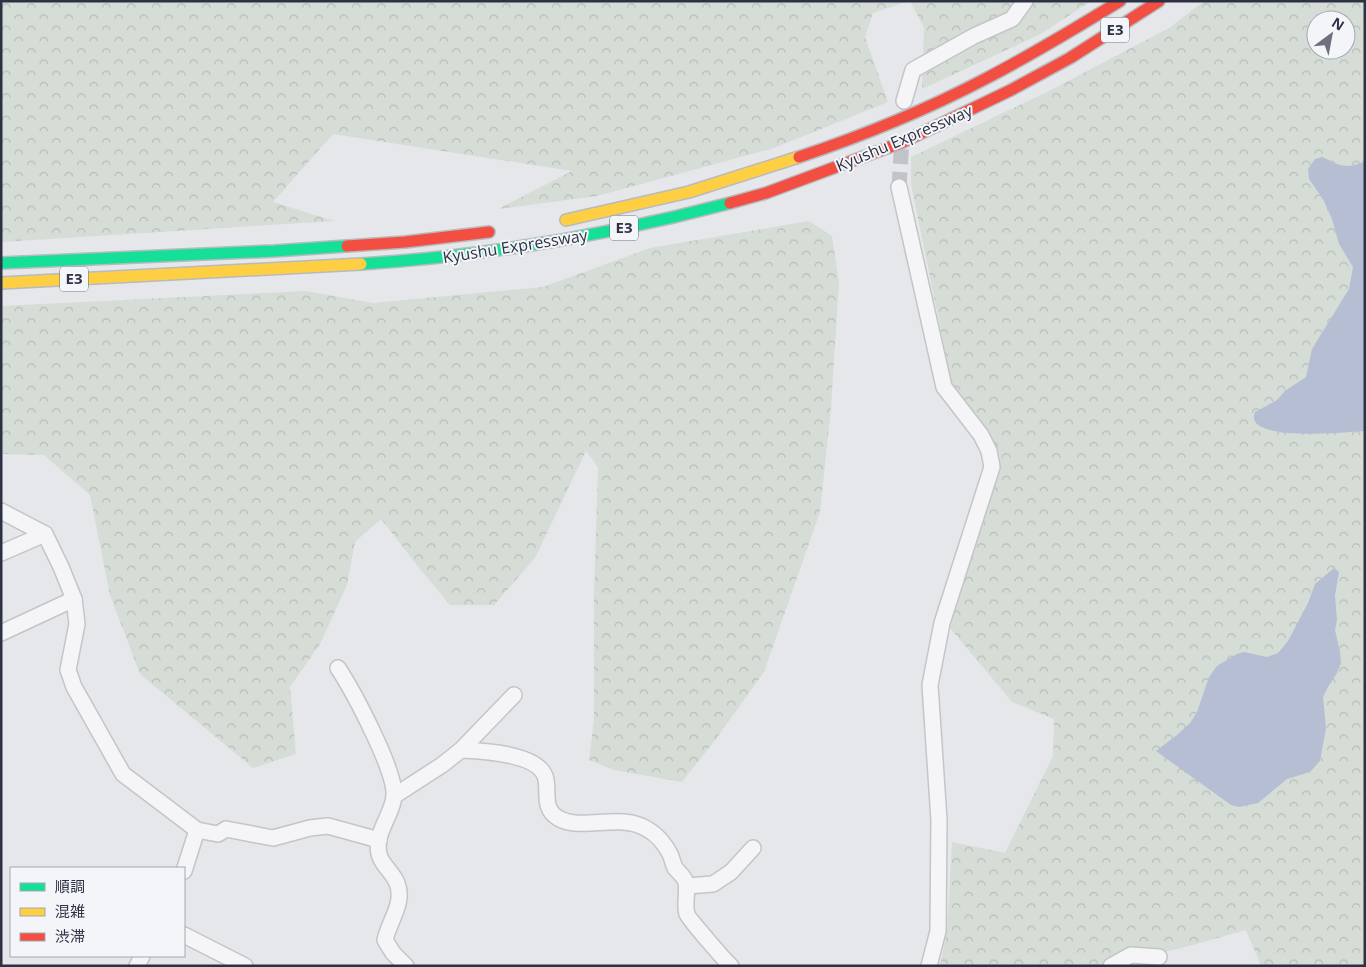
<svg xmlns="http://www.w3.org/2000/svg" width="1366" height="967" font-family="'Open Sans','Noto Sans JP',sans-serif">
  <style>
    .forest { fill: url(#forest-crowns); fill-rule: evenodd }
    .water { fill: #b6bed4 }
    .lines { fill: none; stroke-linecap: round; stroke-linejoin: round }
    .street-tunnel { stroke: #c1c3c9; stroke-width: 15; stroke-dasharray: 15 8; stroke-linecap: butt }
    .street-casing { stroke: #c4c5c8; stroke-width: 18 }
    .fast-casing { stroke: #b8babf; stroke-width: 14 }
    .slow-casing { stroke: #b8babf; stroke-width: 14 }
    .jam-casing { stroke: #b8babf; stroke-width: 14 }
    .street { stroke: #f5f5f7; stroke-width: 15 }
    .fast { stroke: #16e098; stroke-width: 11 }
    .slow { stroke: #ffcf43; stroke-width: 11 }
    .jam { stroke: #f24e42; stroke-width: 11 }
    .labels { text-anchor: middle; stroke-width: 4; stroke-linejoin: round; paint-order: stroke }
    .shield { fill: #f4f5f9; stroke: #686c7a; stroke-width: 1 }
    .shield-label { font-size: 15px; font-weight: bold; fill: #2c3144 }
    .street-label { font-size: 16px; fill: #2c3144; stroke: #f4f5f9 }
  </style>
  <defs>
    <pattern id="forest-crowns" width="20" height="18" patternUnits="userSpaceOnUse" patternTransform="scale(1.25)"><rect width="20" height="18" fill="#d5ddd6"/><path d="M2 6a3 3 0 1 1 6 0M12 15a3 3 0 1 1 6 0" fill="none" stroke="#b7beb9"/></pattern>
  </defs>
  <rect width="100%" height="100%" fill="#e6e7ea"/>
  <g class="forest">
    <polygon points="1,1 909,1 873,13 865,37 888,102 774,148 597,196 498,209 572,171 333,134 273,202 334,221 1,242"/>
    <polygon points="910,1 1091,1 1041,34 922,89 924,28"/>
    <path d="M1204 1H1365V966H1261L1246 930 1189 946 1109 966H940L947 931 952 842 1005 853 1053 756 1054 719 1012 702 950 628 1000 457 984 426 952 385 911 184V157L1049 91 1169 28ZM1316 20H1346V50H1316Z"/>
    <polygon points="809,221 832,236 839,283 831,407 820,512 764,672 716,739 682,782 614,770 589,760 594,720 594,596 598,467 586,451 535,558 494,605 450,605 420,569 381,519 355,542 347,585 320,644 290,687 296,754 253,768 140,674 110,595 90,495 44,455 1,454 1,306 306,291 373,303 543,287 650,248"/>
  </g>
  <g class="water">
    <path d="M1322 157C1339 165 1345 170 1363 162L1365 158V431C1349 432 1242 443 1255 412L1277 400 1285 391 1306 377 1312 349 1349 289 1353 267 1339 244 1332 219 1323 199 1309 179 1308 169 1315 159Z"/>
    <polygon points="1334,568 1339,572 1335,595 1337,620 1335,630 1340,652 1341,663 1337,673 1328,687 1323,697 1326,728 1320,761 1310,772 1287,779 1258,803 1239,807 1231,805 1156,751 1177,735 1191,722 1197,712 1209,677 1217,666 1237,654 1244,652 1267,657 1278,653 1288,641 1308,603 1315,584"/>
  </g>
  <g class="lines">
    <polyline class="street-tunnel" points="899,187 902,139"/>
    <defs>
      <g id="street">
        <polyline points="904,101 913,70 974,36 1012,19 1025,1"/>
        <polyline points="899,187 944,387 981,435 989,451 992,467 942,623 930,685 939,820 938,931 929,966"/>
        <polyline points="1,511 45,534 61,567 74,599 77,624 68,670 74,687 123,774 197,830 218,834 226,829 273,838 310,828 328,826 379,840"/>
        <polyline points="1,553 45,534"/>
        <polyline points="1,633 74,599"/>
        <path d="M338 668C353 691 396 771 394 796 393 814 374 833 379 854 381 864 393 873 397 883 405 903 389 921 385 940L393 953 406 966"/>
        <polyline points="461,750 514,695"/>
        <path d="M394 796 442 765 461 750C482 751 536 753 545 776 550 789 541 808 558 818 582 832 620 812 647 829 656 834 665 844 670 854 672 858 673 864 675 868 679 873 685 877 686 883 688 893 684 905 687 914 688 918 726 962 731 966"/>
        <polyline points="184,871 197,830"/>
        <polyline points="687,886 713,884 731,872 753,848"/>
        <polyline points="184,935 245,966"/>
        <polyline points="137,966 142,956"/>
        <polyline points="1111,966 1131,955 1159,957"/>
      </g>
      <g id="fast">
        <polyline points="1,263 274,251 347,246"/>
        <path d="M361 264C486 256 609 235 730 203"/>
      </g>
      <g id="slow">
        <polyline points="566,220 689,192 799,157"/>
        <polyline points="1,283 361,264"/>
      </g>
      <g id="jam">
        <path d="M799 157C862 136 926 110 985 79 1031 55 1076 28 1120 1"/>
        <polyline points="730,203 766,193 903,142 1011,90 1070,58 1159,1"/>
        <polyline points="347,246 405,242 489,232"/>
      </g>
    </defs>
    <use href="#street" class="street-casing"/>
    <use href="#fast" class="fast-casing"/>
    <use href="#slow" class="slow-casing"/>
    <use href="#jam" class="jam-casing"/>
    <use href="#street" class="street"/>
    <use href="#fast" class="fast"/>
    <use href="#slow" class="slow"/>
    <use href="#jam" class="jam"/>
  </g>
  <g class="labels">
    <g class="shield">
      <rect x="1101" y="17.5" width="28" height="25" rx="4"/>
      <rect x="610" y="215.5" width="28" height="25" rx="4"/>
      <rect x="60" y="266.5" width="28" height="25" rx="4"/>
    </g>
    <g class="shield-label">
      <text x="1115" y="35">E3</text>
      <text x="624" y="233">E3</text>
      <text x="74" y="284">E3</text>
    </g>
    <g class="street-label">
      <text transform="translate(904 138) rotate(-23)" y="6">Kyushu Expressway</text>
      <text transform="translate(515 246) rotate(-9)" y="6">Kyushu Expressway</text>
    </g>
  </g>
  <rect width="1366" height="967" fill="none" stroke="#2c3144" stroke-width="5"/>
  <rect x="10" y="867" width="175" height="90" fill="#f4f5f9" stroke="#a4a7b1"/>
  <rect x="20" y="883" width="25" height="8" fill="#16e098" stroke="#a4a7b1"/>
  <text x="55" y="892" font-size="15" fill="#2c3144">順調</text>
  <rect x="20" y="908" width="25" height="8" fill="#ffcf43" stroke="#a4a7b1"/>
  <text x="55" y="917" font-size="15" fill="#2c3144">混雑</text>
  <rect x="20" y="933" width="25" height="8" fill="#f24e42" stroke="#a4a7b1"/>
  <text x="55" y="942" font-size="15" fill="#2c3144">渋滞</text>
  <g transform="translate(1331 35) rotate(32)"><circle r="24" fill="#f4f5f9" stroke="#a4a7b1"/>
  <path d="M0-4L9 19L0 12L-9 19Z" fill="#6d717e"/>
  <text y="-8" font-size="14" font-weight="bold" text-anchor="middle" fill="#2c3144">N</text>
  </g>
</svg>
